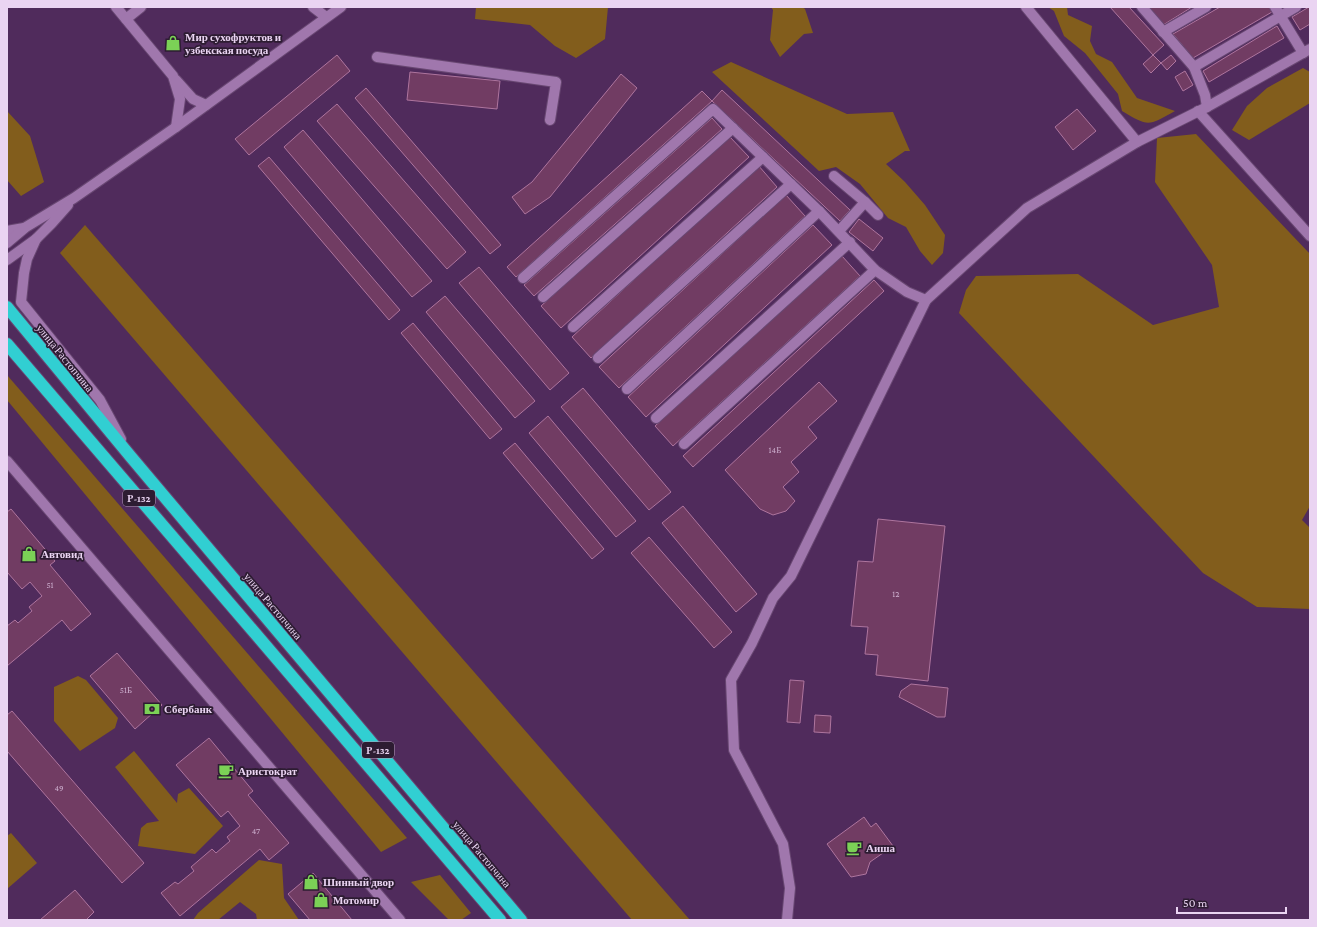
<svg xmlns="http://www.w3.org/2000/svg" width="1317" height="927" font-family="'Crimson Pro',serif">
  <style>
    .green { fill: #825d1c }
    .building { fill: #713c63; stroke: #ae759e }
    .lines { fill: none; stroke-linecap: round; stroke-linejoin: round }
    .minor-casing { stroke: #684772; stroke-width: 12 }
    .highway-casing { stroke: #684772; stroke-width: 14 }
    .minor { stroke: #a077ad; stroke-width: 10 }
    .highway { stroke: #31cfd2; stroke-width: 12 }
    .labels { text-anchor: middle; stroke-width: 3.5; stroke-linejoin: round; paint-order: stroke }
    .number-label { font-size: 9px; fill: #ccaece }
    .shield { fill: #2d1c32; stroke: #b19db8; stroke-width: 1 }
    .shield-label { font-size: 10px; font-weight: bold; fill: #ead4f2 }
    .poi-label { font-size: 11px; font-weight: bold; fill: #ead4f2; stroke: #2d1c32; text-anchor: start }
    .street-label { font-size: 11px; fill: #ead4f2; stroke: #2d1c32 }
  </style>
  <rect width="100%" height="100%" fill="#502b5c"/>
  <g class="green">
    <polygon points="476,7 608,7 605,39 576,58 555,46 530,25 475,19"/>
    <polygon points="771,7 802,7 805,9 813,33 804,34 780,57 770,40 773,10"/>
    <path d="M1048 7H1067L1068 15 1092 26 1090 41 1096 54 1112 62 1137 98 1175 111C1148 126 1149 127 1122 111L1118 94 1085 53 1064 36 1054 11Z"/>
    <polygon points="731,62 847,114 893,112 910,151 905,151 886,164 905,182 925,205 945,235 943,253 932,265 920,251 906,227 888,218 860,184 836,167 819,171 712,72"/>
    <polygon points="1303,68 1310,72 1310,103 1249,140 1232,130 1247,106 1267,88"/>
    <polygon points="7,111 30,136 44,182 21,196 7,180"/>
    <polygon points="1196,134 1310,254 1310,506 1302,520 1310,528 1310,609 1257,607 1203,573 959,313 966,290 976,276 1078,274 1153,325 1219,307 1212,265 1155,182 1157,138"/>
    <polygon points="85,225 690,920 632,920 60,253"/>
    <polygon points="7,375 407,838 381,852 7,400"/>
    <polygon points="78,676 86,680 118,718 115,728 80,751 54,721 54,687"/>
    <polygon points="134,751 177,803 178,794 189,788 223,826 195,854 138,846 141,828 147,823 159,821 115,767"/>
    <polygon points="11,833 37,863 7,889 7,836"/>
    <polygon points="259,860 282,864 284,898 299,920 257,920 256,914 240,902 218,920 193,920 198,913"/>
    <polygon points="440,875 471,913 461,920 449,920 411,882"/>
  </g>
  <g class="building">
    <polygon points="1110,7 1129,7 1164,45 1153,55"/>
    <polygon points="1149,7 1192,7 1163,25"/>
    <polygon points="1220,7 1269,7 1272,12 1193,58 1173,34"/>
    <polygon points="1309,7 1310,7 1310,24 1300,30 1292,17"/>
    <polygon points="1277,26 1284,38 1209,82 1203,71"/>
    <polygon points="337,55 350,71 249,155 235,139"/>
    <polygon points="1153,55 1161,63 1151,73 1143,64"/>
    <polygon points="1171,55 1176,61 1167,70 1161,63"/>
    <polygon points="1185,71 1193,85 1183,91 1175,77"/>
    <polygon points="410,72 500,81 497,109 407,100"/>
    <polygon points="621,74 637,88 550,197 525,214 512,197 532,182"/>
    <polygon points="366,88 501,245 490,254 355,98"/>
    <polygon points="722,90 850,210 840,221 712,101"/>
    <polygon points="702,91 712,101 516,277 507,267"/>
    <polygon points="337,104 466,252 447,269 317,121"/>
    <polygon points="1077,109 1096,131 1073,150 1055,127"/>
    <polygon points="712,118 722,129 534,296 524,285"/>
    <polygon points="303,130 432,281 412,297 284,147"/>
    <polygon points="729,136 749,157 561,328 541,306"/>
    <polygon points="269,157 400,310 389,320 258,166"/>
    <polygon points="758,165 777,187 591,358 572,337"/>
    <polygon points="786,195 805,216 619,388 599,367"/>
    <polygon points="859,219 883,238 873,251 849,232"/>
    <polygon points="813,225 832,245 646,417 628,397"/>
    <polygon points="842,256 860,276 673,446 655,426"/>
    <polygon points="479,267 569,373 550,390 459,283"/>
    <polygon points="874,280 884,291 693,467 683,456"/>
    <polygon points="445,296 535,401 515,418 426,312"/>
    <polygon points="413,323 502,429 490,439 401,333"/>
    <polygon points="819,382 837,401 808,427 817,438 791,462 799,472 783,487 795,501 786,511 773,515 760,509 725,470"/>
    <polygon points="583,388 671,492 649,510 561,407"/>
    <polygon points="548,416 636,521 616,537 529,433"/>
    <polygon points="515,443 604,549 592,559 503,453"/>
    <polygon points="683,506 757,594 736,612 662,523"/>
    <polygon points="11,509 55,561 50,565 91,614 71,631 62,620 7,666 7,626 15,620 18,623 32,611 29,607 42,596 30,582 22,589 7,572 7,512"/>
    <polygon points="878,519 945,526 928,681 876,675 878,655 865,654 868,627 851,626 858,561 873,562"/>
    <polygon points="649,537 732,632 714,648 631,553"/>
    <polygon points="117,653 162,705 135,729 90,676"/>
    <polygon points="790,680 804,681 800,723 787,722"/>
    <polygon points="911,684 948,688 945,717 937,717 899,697 901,691"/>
    <polygon points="12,711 144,863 122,883 7,751 7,715"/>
    <polygon points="815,715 831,716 830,733 814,732"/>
    <polygon points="209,738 253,791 248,795 289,843 269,860 260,849 180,916 161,893 175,882 178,884 194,871 191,867 212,849 216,853 230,841 227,837 240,826 228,811 221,817 176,765"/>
    <polygon points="864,817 871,827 876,823 893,846 870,862 866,874 851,877 827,844"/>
    <polygon points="313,873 352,920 310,920 288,894"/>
    <polygon points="75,890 94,912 86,920 40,920"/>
  </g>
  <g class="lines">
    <defs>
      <g id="minor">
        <polyline points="116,7 173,76 180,99 176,127"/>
        <polyline points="313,7 326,17"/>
        <polyline points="1026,7 1137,142"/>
        <polyline points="1142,7 1194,67 1205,95 1207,107"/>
        <polyline points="1275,7 1303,53"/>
        <polyline points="126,19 141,7"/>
        <polyline points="1163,32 1206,7"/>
        <polyline points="377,57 556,82 550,120"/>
        <polyline points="1194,67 1296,7"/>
        <polyline points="176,80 193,99 206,105"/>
        <polyline points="1198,111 1310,236"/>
        <polyline points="834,176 865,202 839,231"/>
        <polyline points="865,202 878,215"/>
        <polyline points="7,231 24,228"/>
        <polyline points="36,239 27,259 24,273 21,302 100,400 121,439"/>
        <polyline points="7,243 26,227 74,198 176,127 341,7"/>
        <polyline points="7,260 36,239 52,223 68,205"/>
        <polyline points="523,278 713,109 819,211 875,270 907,292 926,300"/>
        <polyline points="543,297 733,128"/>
        <polyline points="573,327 763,157"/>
        <polyline points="598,358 791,184"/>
        <polyline points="627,389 819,211"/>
        <polyline points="656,418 850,242"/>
        <polyline points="684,444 875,270"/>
        <polyline points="7,461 400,920"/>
        <polyline points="787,920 790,888 783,844 734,750 731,680 752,643 773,598 791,576 926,300 1027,208 1137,142 1207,107 1310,49"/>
      </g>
      <g id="highway">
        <polyline points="7,307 131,457 521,920"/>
        <polyline points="7,344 242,618 500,920"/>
      </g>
    </defs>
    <use href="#minor" class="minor-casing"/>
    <use href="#highway" class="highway-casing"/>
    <use href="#minor" class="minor"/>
    <use href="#highway" class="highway"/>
  </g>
  <defs>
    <symbol id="shop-bare" viewBox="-9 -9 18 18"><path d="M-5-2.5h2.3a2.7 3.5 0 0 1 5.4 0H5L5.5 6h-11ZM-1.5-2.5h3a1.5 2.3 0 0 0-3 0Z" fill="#7bd156" stroke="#2d1c32" stroke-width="2.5" paint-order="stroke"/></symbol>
    <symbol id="bank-bare" viewBox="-9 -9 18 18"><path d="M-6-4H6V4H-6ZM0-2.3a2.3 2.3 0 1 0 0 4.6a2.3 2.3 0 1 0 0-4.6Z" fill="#7bd156" stroke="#2d1c32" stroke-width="2.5" paint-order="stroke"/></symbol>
    <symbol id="cafe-bare" viewBox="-9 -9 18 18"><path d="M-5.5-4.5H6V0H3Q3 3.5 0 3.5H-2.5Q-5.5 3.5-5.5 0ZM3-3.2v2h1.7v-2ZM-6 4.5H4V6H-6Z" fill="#7bd156" stroke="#2d1c32" stroke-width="2.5" paint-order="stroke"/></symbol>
  </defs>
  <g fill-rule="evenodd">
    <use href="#shop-bare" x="162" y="32" width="22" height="22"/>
    <use href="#shop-bare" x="18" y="543" width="22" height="22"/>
    <use href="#bank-bare" x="141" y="698" width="22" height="22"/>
    <use href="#cafe-bare" x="215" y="760" width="22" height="22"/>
    <use href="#cafe-bare" x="843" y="837" width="22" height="22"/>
    <use href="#shop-bare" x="300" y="871" width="22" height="22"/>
    <use href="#shop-bare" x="310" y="889" width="22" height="22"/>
  </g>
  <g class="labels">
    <g class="number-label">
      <text x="775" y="453">14Б</text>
      <text x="50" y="588">51</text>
      <text x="896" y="597">12</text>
      <text x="126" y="693">51Б</text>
      <text x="59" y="791">49</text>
      <text x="256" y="834">47</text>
    </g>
    <g class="shield">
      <rect x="123" y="490" width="32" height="16" rx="3"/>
      <rect x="362" y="742" width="32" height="16" rx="3"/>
    </g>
    <g class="shield-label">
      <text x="139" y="502">Р-132</text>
      <text x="378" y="754">Р-132</text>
    </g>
    <g class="poi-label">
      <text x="185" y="41">Мир сухофруктов и<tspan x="185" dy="13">узбекская посуда</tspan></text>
      <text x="41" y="558">Автовид</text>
      <text x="164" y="713">Сбербанк</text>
      <text x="238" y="775">Аристократ</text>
      <text x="866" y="852">Аиша</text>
      <text x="323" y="886">Шинный двор</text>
      <text x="333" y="904">Мотомир</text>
    </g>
    <g class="street-label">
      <text transform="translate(65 358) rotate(51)" y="4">улица Растопчина</text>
      <text transform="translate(273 606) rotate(50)" y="4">улица Растопчина</text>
      <text transform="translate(482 854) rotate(50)" y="4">улица Растопчина</text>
    </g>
  </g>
  <rect width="1317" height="927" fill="none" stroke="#ead4f2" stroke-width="16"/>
  <path d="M1177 907v6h109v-6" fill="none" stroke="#ead4f2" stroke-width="2"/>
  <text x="1183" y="907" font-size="12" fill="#ead4f2" stroke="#2d1c32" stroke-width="3" paint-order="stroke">50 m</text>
</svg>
